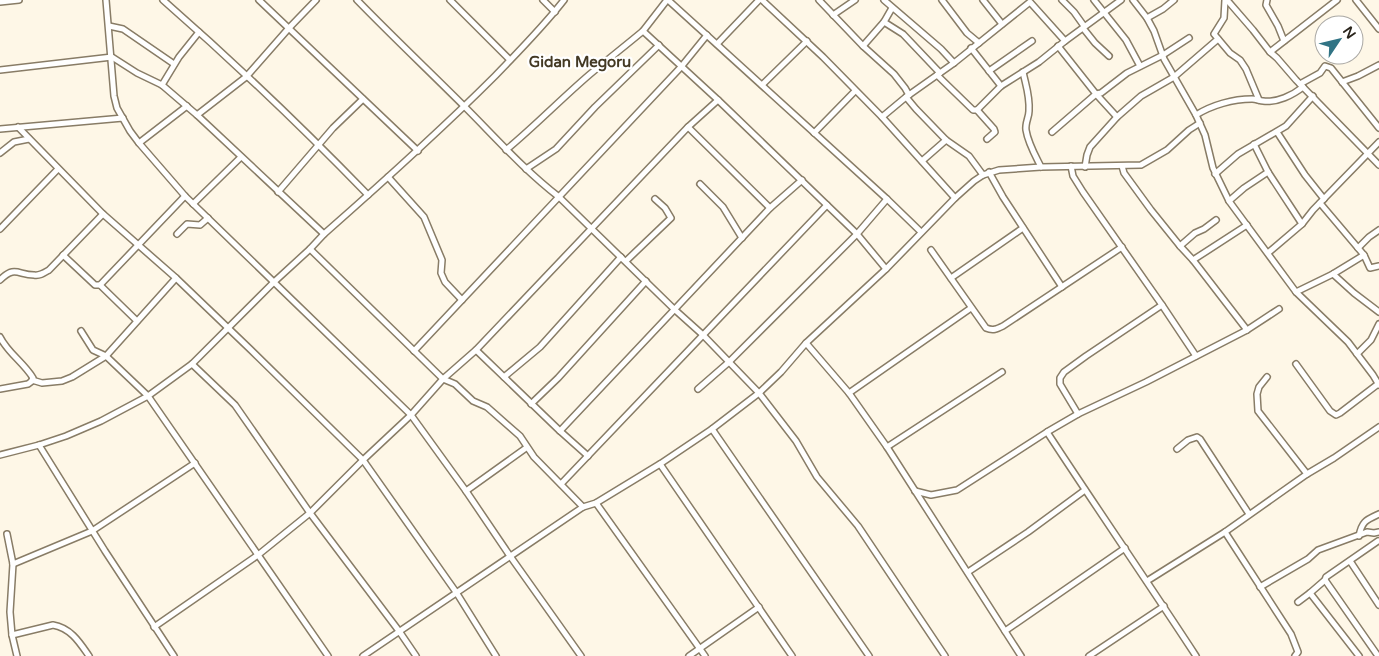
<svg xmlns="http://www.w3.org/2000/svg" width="1379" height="656" font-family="'Varela Round',sans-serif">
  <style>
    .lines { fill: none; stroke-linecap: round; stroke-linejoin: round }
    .minor-casing { stroke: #887c66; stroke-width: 8 }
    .minor { stroke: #fff; stroke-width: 5 }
    .labels { text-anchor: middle; stroke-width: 4.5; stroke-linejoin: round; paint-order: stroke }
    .neighbourhood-label { font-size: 15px; font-weight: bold; fill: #433924; stroke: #fff }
  </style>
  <rect width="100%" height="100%" fill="#fef7e7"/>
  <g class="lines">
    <defs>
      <g id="minor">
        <polyline points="106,0 114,96 117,108 130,131 139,143 185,196 411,415 466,491 510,556 581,656"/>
        <path d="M163 0C234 62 302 127 368 195"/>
        <polyline points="259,0 418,151"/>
        <path d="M357 0C392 36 429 71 465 107 496 138 524 170 559 197L674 309 703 335 759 393 796 441 817 477 858 526 945 656"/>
        <polyline points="450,0 510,60"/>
        <polyline points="543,0 555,12"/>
        <polyline points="668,0 887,199 921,232"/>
        <polyline points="762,0 823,57 882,117 955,198"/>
        <polyline points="819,0 863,46 894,74 905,88 909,95"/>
        <polyline points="884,0 941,49 954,63"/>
        <polyline points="942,0 967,33 979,43"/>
        <polyline points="983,0 1002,24"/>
        <polyline points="1062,0 1074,12 1084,26"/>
        <polyline points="1094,0 1126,40 1140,66"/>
        <polyline points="1133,0 1147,18 1154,31 1164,59 1196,115 1205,135 1213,168 1229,201 1296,292 1348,342 1373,375 1379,385"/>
        <polyline points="1225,0 1224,18 1214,34 1230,53 1240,60 1246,69 1259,100"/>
        <polyline points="1227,0 1253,30 1270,52 1277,58 1296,80 1379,165"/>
        <polyline points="1267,0 1266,5 1278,26 1284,41"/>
        <polyline points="1356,0 1379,29"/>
        <polyline points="0,2 19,0"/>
        <polyline points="833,15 855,0"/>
        <polyline points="1147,18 1163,9 1174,0"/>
        <polyline points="884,22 903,34 940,73"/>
        <polyline points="109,26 123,29 174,64"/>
        <polyline points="1083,28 1095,43 1109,56"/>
        <polyline points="643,31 667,0"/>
        <polyline points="717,44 759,0"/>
        <polyline points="863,46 884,22 892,8"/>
        <polyline points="1058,46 1096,94 1117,117"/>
        <polyline points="971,48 1001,86"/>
        <polyline points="1270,52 1337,0"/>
        <polyline points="0,70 112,57 137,73 162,85 197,115 324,234"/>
        <polyline points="989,71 1032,41"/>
        <path d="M1023 72C1026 86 1030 96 1029 111 1029 117 1025 123 1026 130 1028 143 1035 155 1041 167"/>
        <polyline points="937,75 973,110 977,110 994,129 995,132 987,139"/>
        <polyline points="1342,82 1358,76 1379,65"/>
        <polyline points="1300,84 1320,73 1325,66 1331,68 1379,128"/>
        <polyline points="162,85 179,57 199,32"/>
        <polyline points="762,85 807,41"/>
        <polyline points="906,97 916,109 946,140 969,156 983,175"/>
        <polyline points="977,110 1001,86 1039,62 1065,41 1121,0"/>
        <polyline points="197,115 246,77 289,28 316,0"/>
        <path d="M1196 115C1212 105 1233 99 1252 99 1256 99 1260 101 1263 101 1277 103 1293 95 1303 87"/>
        <polyline points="882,117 906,97 954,63 1030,2 1065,41"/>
        <polyline points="18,127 103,214 176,278 251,350 363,460 456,592 496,656"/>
        <polyline points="688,127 770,208"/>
        <polyline points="0,129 123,118"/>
        <polyline points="1052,132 1096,94 1101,93 1127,73 1163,55 1189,38"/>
        <polyline points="1277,132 1305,175 1324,199"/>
        <polyline points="814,133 855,91"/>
        <polyline points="139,143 187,106"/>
        <polyline points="1254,144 1268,172 1302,224"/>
        <path d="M506 150C535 126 561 99 589 75 607 60 625 46 643 31L718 100 857 234 886 269"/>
        <polyline points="0,153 14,142 29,139"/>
        <polyline points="922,161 946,140"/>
        <polyline points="1071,166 1073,176 1083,192 1162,305 1196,356"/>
        <polyline points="1122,166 1124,173 1151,210 1180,246 1193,260 1247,330"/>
        <polyline points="1085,167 1087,155 1090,147 1117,117 1141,96 1174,77 1218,39"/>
        <polyline points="526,169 556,149 595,107 659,45"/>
        <polyline points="989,172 1003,197 1062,287"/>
        <polyline points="1215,174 1238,154 1286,126 1313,96"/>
        <polyline points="388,177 424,217 442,260 441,273 445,282 462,300"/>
        <polyline points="700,184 723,207 742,238"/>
        <polyline points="278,192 333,128 363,99"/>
        <polyline points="1229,201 1244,188 1268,172"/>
        <polyline points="1320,203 1364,255 1370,268 1379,266"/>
        <polyline points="193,204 241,157"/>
        <polyline points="0,229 58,169"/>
        <polyline points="177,234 187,224 200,225 208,218"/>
        <polyline points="1180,246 1195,233 1204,229 1216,220"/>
        <polyline points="1358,248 1369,237 1379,230"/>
        <polyline points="310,249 443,379 455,384 473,401 487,407 520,436 534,457 583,507"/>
        <path d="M931 250 986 328C993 331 997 329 1003 326L1122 247"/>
        <polyline points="1268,253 1302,224 1313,210 1379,142"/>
        <polyline points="63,255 95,285 100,285 137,321"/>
        <polyline points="1193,260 1247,225"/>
        <polyline points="626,261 671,218 665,208 655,199"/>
        <polyline points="1333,274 1354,293 1379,312"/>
        <polyline points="951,278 1023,228"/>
        <path d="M0 280C15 265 18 275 34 275 40 276 44 273 49 270L103 214"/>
        <polyline points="100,285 185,196"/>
        <polyline points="1296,292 1333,274 1364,255"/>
        <polyline points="81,331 93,350 106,356 148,396 328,656"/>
        <path d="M0 337C8 353 24 363 33 378L32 381 28 384 0 389"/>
        <polyline points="806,343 849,393 887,447 1021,656"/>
        <polyline points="476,350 560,431 588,456"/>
        <polyline points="414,351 681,67 707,35"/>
        <polyline points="1357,354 1371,340 1379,324"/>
        <polyline points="192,364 235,405 310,513 399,631 416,656"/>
        <polyline points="1296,364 1330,411 1336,415 1340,413 1378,384"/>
        <polyline points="504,377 540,347 621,257"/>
        <polyline points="1267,377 1259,387 1257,394 1258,411 1307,474"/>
        <polyline points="32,380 42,383 62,381 72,377 106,356 176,278"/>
        <polyline points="698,389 729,362 857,234 887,199"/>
        <polyline points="849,393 971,308"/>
        <polyline points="531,404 558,378 646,281"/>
        <polyline points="1078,414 1060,384 1060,378 1064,372 1086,356 1162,305"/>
        <polyline points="712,429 869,656"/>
        <polyline points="560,431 770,208 802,180"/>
        <path d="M1047 432C1096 507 1147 581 1196 656"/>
        <polyline points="39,445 105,551 174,656"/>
        <polyline points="887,447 1002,372"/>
        <polyline points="1177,449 1188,440 1197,437 1200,439 1249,514"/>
        <path d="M0 455 39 445 66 436 101 421 148 396 192 364 274 282 310 249 324 234C382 183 440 131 495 76 518 52 543 27 564 0"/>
        <polyline points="660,464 792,656"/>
        <polyline points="561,484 827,205"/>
        <polyline points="466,491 526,448"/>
        <polyline points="915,491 931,495 957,490 1047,432 1078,414 1146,382 1247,330 1279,309"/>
        <polyline points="596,503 705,656"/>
        <polyline points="1225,532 1291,634 1298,652 1295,656"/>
        <polyline points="7,534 13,564 10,612 12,635 17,656"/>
        <path d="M1359 536C1362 521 1366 520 1379 514"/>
        <polyline points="1350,561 1379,605"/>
        <polyline points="13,564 92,531 195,463"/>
        <polyline points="968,572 1028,532 1085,490"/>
        <polyline points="1325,580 1378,656"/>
        <polyline points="1147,581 1225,532 1307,474 1334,458 1379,427"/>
        <polyline points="1260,587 1308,559 1318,550 1367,532 1374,533 1379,532"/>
        <polyline points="1310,593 1359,656"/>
        <polyline points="1298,602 1310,593 1325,580 1326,577 1378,541"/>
        <polyline points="154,627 258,555 310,513 363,460 411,415 443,379 476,350 688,127 718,100"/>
        <polyline points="1005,631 1125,548"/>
        <path d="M12 635 53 625C71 628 80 643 89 656"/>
        <polyline points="363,656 583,507 596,503 660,464 712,429 759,393 781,372 806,343 886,269 955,198 974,181 983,175 999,170 1041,167 1141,165 1167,150 1189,130 1200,123"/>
        <polyline points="689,656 759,607"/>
        <polyline points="1089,656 1164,606"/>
      </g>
    </defs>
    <use href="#minor" class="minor-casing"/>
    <use href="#minor" class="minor"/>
  </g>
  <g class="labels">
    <g class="neighbourhood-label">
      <text x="580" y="67">Gidan Megoru</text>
    </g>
  </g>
  <g transform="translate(1339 40) rotate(55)"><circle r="24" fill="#ffffff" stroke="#aaa8a4"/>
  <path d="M0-4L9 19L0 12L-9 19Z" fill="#317485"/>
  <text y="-8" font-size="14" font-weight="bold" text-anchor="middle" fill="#2a251c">N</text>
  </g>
</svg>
